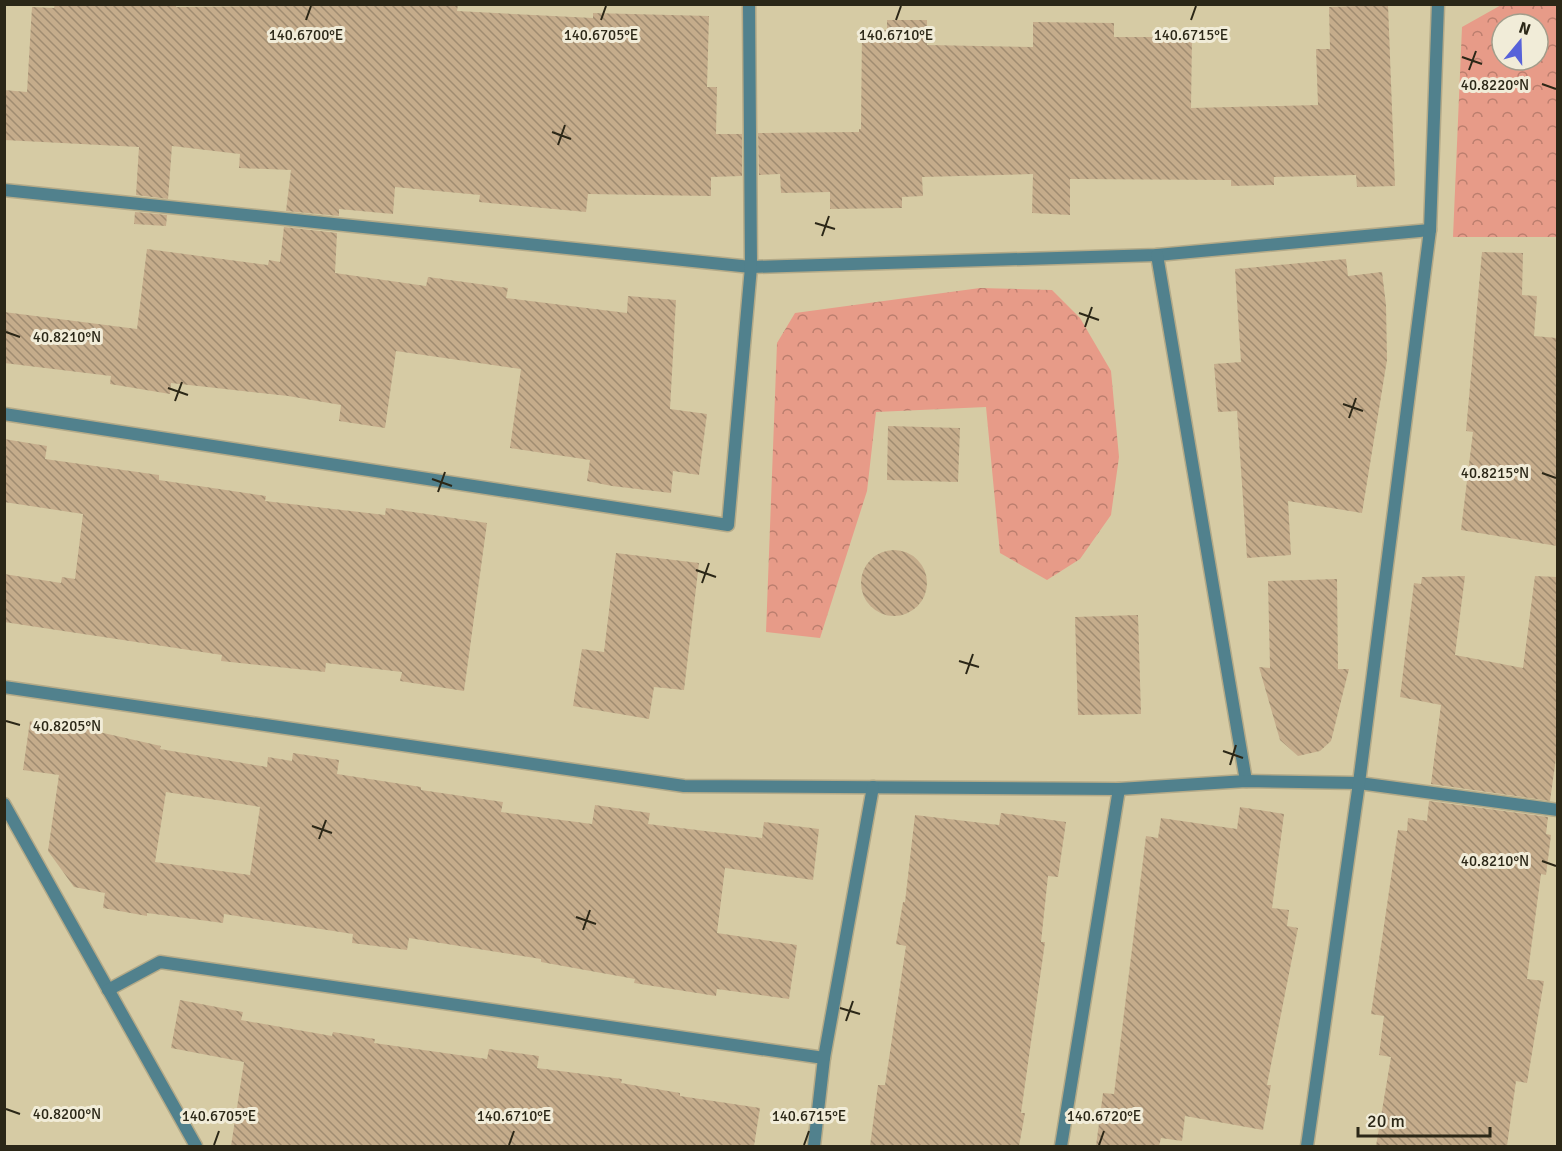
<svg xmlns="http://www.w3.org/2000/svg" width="1562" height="1151" font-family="Signika,sans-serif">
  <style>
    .forest { fill: url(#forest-crowns); fill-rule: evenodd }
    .building { fill: url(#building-back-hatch); fill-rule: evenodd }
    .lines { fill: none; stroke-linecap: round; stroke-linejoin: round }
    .street-casing { stroke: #b4aa88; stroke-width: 15 }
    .street { stroke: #51818d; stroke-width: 12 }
    .ticks { fill: none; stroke: #2b2717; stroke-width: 2 }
    .ticks-label { font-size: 15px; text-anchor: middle; fill: #2b2717; stroke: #f1ecd8; stroke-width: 6; stroke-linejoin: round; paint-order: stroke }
  </style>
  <defs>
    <pattern id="forest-crowns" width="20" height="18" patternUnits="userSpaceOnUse" patternTransform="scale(1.5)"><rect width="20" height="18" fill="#e79b88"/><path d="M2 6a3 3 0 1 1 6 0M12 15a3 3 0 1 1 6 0" fill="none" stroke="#bb7e6e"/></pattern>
    <pattern id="building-back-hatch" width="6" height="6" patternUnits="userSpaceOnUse" patternTransform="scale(1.5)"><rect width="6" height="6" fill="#c5ac8b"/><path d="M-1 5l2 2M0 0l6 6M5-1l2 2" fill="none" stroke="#a08c71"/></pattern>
  </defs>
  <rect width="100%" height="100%" fill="#d6cba4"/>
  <g class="forest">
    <path d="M1503 4 1557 5V237H1453L1462 27ZM1502 24H1538V60H1502Z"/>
    <polygon points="980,288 1052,290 1080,318 1111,371 1119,457 1111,515 1080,559 1047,580 1000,553 986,407 876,412 867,491 820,638 766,632 777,343 795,313"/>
  </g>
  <g class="building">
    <polygon points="55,4 176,4 176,7 458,4 457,11 593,18 593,13 709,16 707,87 717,87 716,134 742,134 742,176 711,177 711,196 588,194 586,212 479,202 480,195 395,187 393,214 339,209 339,216 286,211 291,170 239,168 240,154 172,146 168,199 136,195 139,147 4,140 4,90 27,92 32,7 54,8"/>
    <polygon points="1388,5 1395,186 1357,187 1356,175 1274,177 1274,185 1231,186 1231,180 1070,179 1070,215 1032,213 1033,174 922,177 923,196 902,197 902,208 830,209 830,192 781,193 780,174 759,175 758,133 859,132 859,129 861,129 862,30 887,30 887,20 927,20 927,45 1033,47 1033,22 1114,23 1114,37 1192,37 1191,108 1318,105 1316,49 1330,49 1329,7"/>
    <polygon points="135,212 167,215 166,226 134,224"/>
    <polygon points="284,227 337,233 335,273 426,286 428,277 508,288 506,298 627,313 628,296 676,300 670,409 707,414 699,475 673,471 671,493 612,486 587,481 590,460 510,448 521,369 396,351 385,428 339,421 341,405 288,396 171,383 170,394 110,384 111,376 4,363 4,312 137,329 147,249 268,265 269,260 280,262"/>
    <polygon points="1482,252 1523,253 1522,295 1537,296 1534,336 1557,338 1557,546 1461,530 1473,432 1466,431"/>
    <polygon points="1346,259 1348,276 1382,272 1386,305 1387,360 1362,513 1288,501 1291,555 1247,558 1237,411 1218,412 1214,364 1241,362 1235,269"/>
    <polygon points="888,426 960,428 958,482 887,480"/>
    <polygon points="4,439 47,446 45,459 159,475 159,480 266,496 265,501 385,515 386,508 487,523 464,691 400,681 402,672 326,663 325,672 221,661 222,655 4,622 4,574 61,583 62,577 75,579 83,514 4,502"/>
    <circle cx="894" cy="583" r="33"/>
    <polygon points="616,553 699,563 684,690 654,687 649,719 573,706 582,649 604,652"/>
    <polygon points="1465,576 1455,655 1523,668 1535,576 1557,577 1557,751 1550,801 1431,784 1441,705 1400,697 1414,583 1421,584 1422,577"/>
    <polygon points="1337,579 1338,669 1349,669 1331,741 1320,751 1298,756 1280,740 1259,667 1270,668 1268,581"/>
    <polygon points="1138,615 1141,714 1078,715 1075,617"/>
    <path d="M30 721 90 730 161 746 160 749 267 767 268 757 292 761 293 753 339 760 337 774 421 787V790L503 802 501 812 592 824 595 805 650 813 648 824 762 838 764 822 819 829 813 880 725 868 717 933 797 945 789 999 717 989 716 996 634 983 635 979 541 962V959L409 938 407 950 352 943 353 934 224 914 223 923 147 913V916L103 908 105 893 74 887 48 851 59 775 23 770ZM166 792 260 807 250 875 155 862Z"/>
    <polygon points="1429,801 1548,817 1546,834 1551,835 1546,875 1541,874 1527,979 1544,981 1527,1083 1516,1081 1507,1146 1376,1146 1391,1057 1379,1055 1384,1016 1371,1014 1398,830 1407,831 1408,818 1427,821"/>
    <polygon points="1240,807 1284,814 1272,908 1289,910 1287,926 1298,928 1267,1085 1271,1085 1263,1130 1185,1116 1182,1141 1161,1138 1159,1146 1096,1146 1103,1093 1114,1094 1146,836 1158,838 1161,818 1237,829"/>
    <polygon points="1001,813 1066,822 1058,877 1048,876 1041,942 1045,942 1021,1113 1025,1113 1019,1146 870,1146 878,1085 885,1085 906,946 896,944 903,902 905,902 915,815 999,825"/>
    <polygon points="180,1000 243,1012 241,1020 332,1036 333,1032 375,1039 374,1043 487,1059 489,1049 539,1056 537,1068 622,1079 621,1083 680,1093 680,1096 760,1108 754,1146 231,1146 244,1062 171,1048"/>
  </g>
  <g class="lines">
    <defs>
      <g id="street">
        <polyline points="4,190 751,267 1157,255 1430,230"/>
        <polyline points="1157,255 1246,781"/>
        <polyline points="4,414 728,525 751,267 749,4"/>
        <polyline points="4,687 684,786 1119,789 1246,781 1359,783 1558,810"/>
        <polyline points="4,804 196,1146"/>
        <polyline points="108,990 160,962 824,1058"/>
        <polyline points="814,1146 824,1058 873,787"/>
        <polyline points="1061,1146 1119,789"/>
        <polyline points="1307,1146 1359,783 1430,230 1438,4"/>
      </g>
    </defs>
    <use href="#street" class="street-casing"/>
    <use href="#street" class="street"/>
  </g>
  <path class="ticks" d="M306 20 311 6M601 20 606 6M896 20 901 6M1191 20 1196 6M1462 57 1482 64M1469 70 1476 51M1542 84 1556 89M552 132 571 139M558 145 565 125M815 223 835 229M822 236 829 216M1079 313 1099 320M1085 327 1092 307M6 332 20 337M168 388 188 395M175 401 182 382M1343 404 1363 411M1349 418 1356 398M1542 473 1556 478M432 479 452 486M438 492 445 472M696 570 716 577M702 583 709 563M959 661 979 667M966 674 973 654M6 721 20 725M1223 751 1243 758M1230 765 1236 745M312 826 332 833M319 839 326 820M1542 861 1556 866M576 917 596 924M583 930 590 910M840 1008 860 1014M846 1021 853 1001M6 1109 20 1114M214 1145 219 1131M509 1145 514 1131M804 1145 809 1131M1099 1145 1104 1131"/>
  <g class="ticks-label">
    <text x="306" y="40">140.6700°E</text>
    <text x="601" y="40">140.6705°E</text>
    <text x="896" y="40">140.6710°E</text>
    <text x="1191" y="40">140.6715°E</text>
    <text x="1495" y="90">40.8220°N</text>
    <text x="67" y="342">40.8210°N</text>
    <text x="1495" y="478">40.8215°N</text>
    <text x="67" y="731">40.8205°N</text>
    <text x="1495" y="866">40.8210°N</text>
    <text x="67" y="1119">40.8200°N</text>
    <text x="219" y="1121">140.6705°E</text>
    <text x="514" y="1121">140.6710°E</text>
    <text x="809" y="1121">140.6715°E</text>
    <text x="1104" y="1121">140.6720°E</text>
  </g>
  <rect width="1562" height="1151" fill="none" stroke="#2b2717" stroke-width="12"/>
  <g transform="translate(1520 42) rotate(19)"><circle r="28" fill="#f1ecd8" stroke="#a29d8b" stroke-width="1.5"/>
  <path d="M0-4.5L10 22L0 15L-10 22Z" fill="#5762d9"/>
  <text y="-9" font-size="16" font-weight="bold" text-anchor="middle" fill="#2b2717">N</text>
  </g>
  <path d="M1358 1127v9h132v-9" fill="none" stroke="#2b2717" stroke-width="3"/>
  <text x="1367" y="1127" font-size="18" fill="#2b2717" stroke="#f1ecd8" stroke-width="4.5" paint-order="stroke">20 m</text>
</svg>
